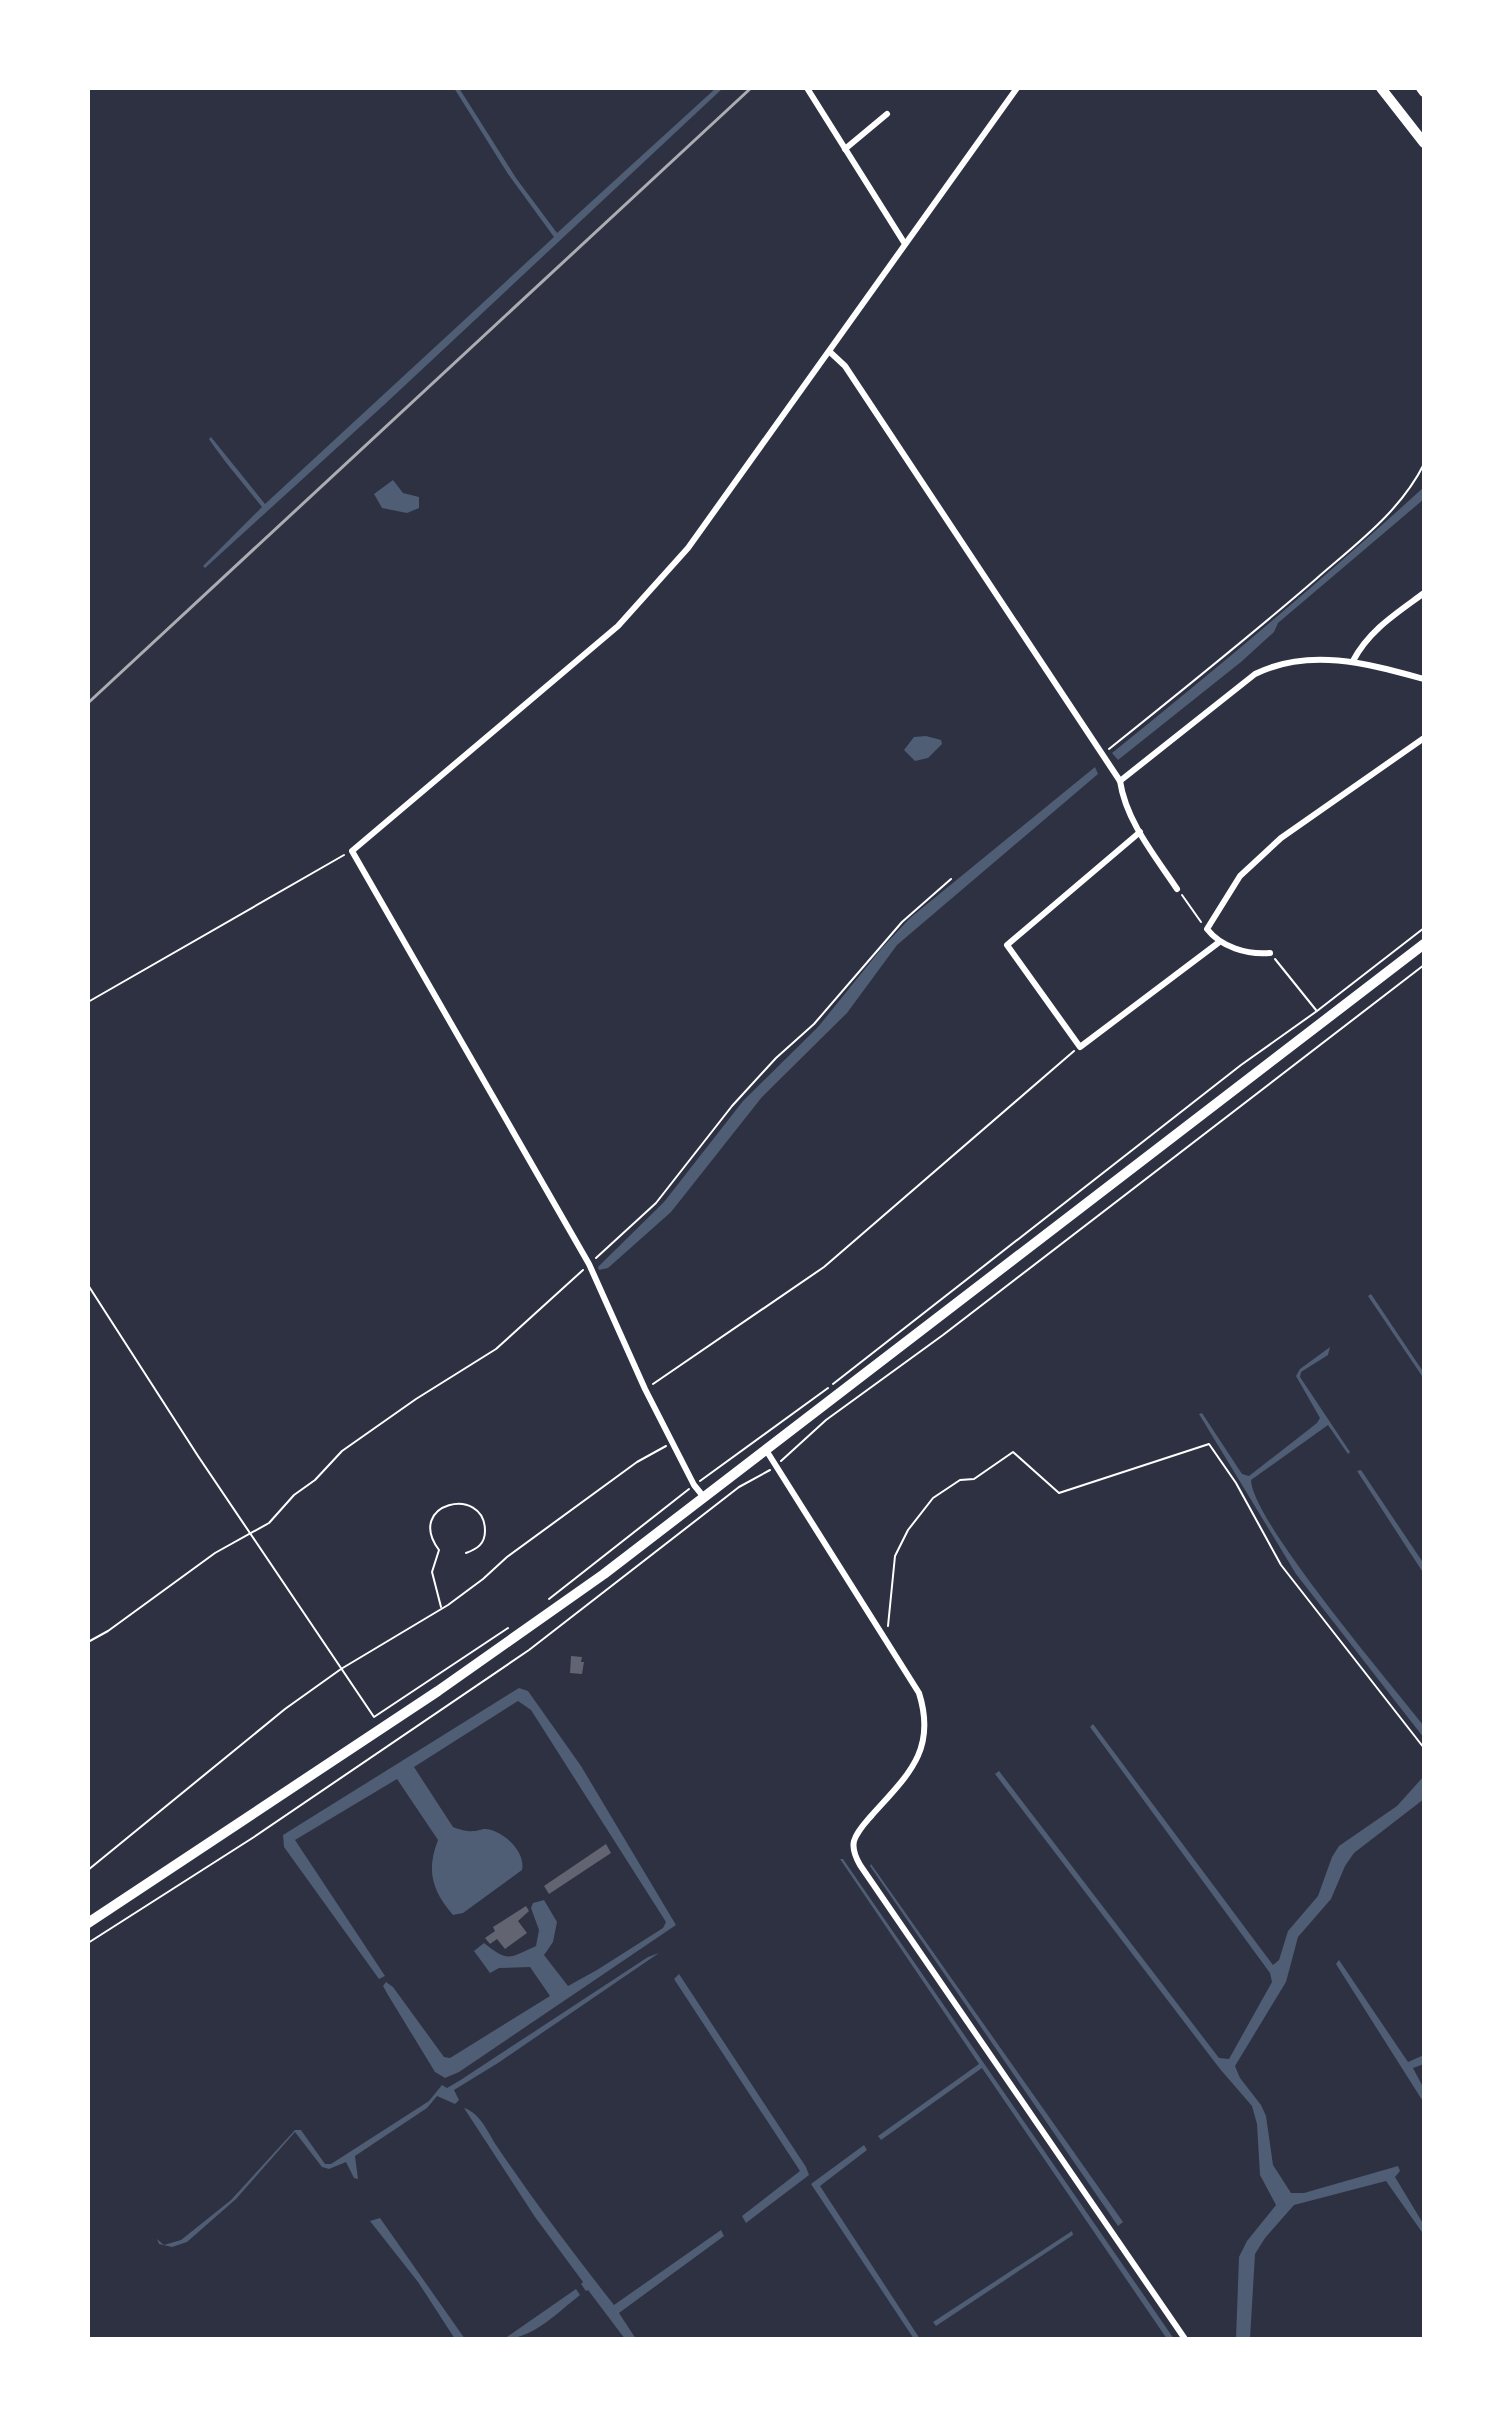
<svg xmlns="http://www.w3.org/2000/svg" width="1512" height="2427" font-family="Commissioner,sans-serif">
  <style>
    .water { fill: #4f5d75 }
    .building { fill: #626471 }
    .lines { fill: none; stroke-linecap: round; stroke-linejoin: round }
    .path { stroke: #fff; stroke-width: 2 }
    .minor { stroke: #fff; stroke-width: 6 }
    .primary { stroke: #fff; stroke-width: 10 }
    .trunk { stroke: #fff; stroke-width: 10 }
    .rail { stroke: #abadb3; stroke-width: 3 }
  </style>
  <rect width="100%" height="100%" fill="#2d3142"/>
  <g class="water">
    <path d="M454 88H459L516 178 557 233 716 88H723L385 404 205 568 203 566 262 507C244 484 225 463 209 439L211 437 265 504 554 237 508 174Z"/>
    <polygon points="393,480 403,493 419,497 419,508 407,513 382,508 374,494"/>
    <path d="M1424 487V499L1278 623 1274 632 1241 662 1118 760 1112 753C1219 667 1323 579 1424 487Z"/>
    <polygon points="926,736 941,740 942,744 928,758 915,761 904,750 914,737"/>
    <polygon points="1095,767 1098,774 897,945 847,1013 762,1097 671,1212 608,1268 599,1270 598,1267 603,1262 664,1202 743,1101 818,1027 881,949 910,918"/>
    <polygon points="1371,1294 1424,1373 1424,1379 1368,1296"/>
    <path d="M1330 1347 1328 1355 1301 1372 1300 1377 1350 1452 1348 1454 1328 1425 1251 1480C1252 1521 1392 1685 1424 1726V1738L1296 1574 1199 1414 1202 1413 1242 1474 1249 1476 1317 1423 1320 1418 1296 1376 1300 1369Z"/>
    <polygon points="1361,1470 1424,1564 1424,1574 1357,1471"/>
    <path d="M519 1688 528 1691 581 1766 676 1925 459 2072 445 2078 435 2072 388 1995 383 1986 386 1982 393 1987 444 2057 450 2058 550 1996 530 1967 499 1968 490 1973 474 1951 484 1943C509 1963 509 1958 536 1946L539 1930 531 1908 533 1903 544 1900 557 1922 553 1942 544 1955 568 1986 597 1970 663 1928 666 1922 531 1710 518 1701 414 1767 453 1827C459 1829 466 1832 473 1831 479 1831 480 1829 486 1829 504 1831 526 1852 522 1870L463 1913 453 1915C432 1890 426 1871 438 1840L397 1779 295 1840 385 1976 379 1979 284 1847 283 1835Z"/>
    <polygon points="1093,1724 1273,1965 1279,1960 1288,1931 1318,1896 1332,1857 1339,1846 1397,1806 1424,1776 1424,1799 1354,1853 1345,1866 1331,1899 1298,1937 1286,1982 1235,2066 1240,2078 1261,2105 1266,2116 1273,2165 1291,2193 1304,2193 1398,2166 1400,2171 1395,2177 1424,2225 1424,2235 1386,2181 1294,2205 1265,2238 1255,2254 1250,2339 1236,2339 1239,2257 1247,2241 1276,2205 1260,2175 1257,2124 1252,2106 1220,2069 995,1774 999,1771 1219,2058 1229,2059 1272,1982 1270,1973 1090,1727"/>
    <polygon points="840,1859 843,1859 1174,2339 1167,2339 982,2068 881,2140 878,2136 979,2064"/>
    <polygon points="871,1864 1123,2222 1118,2226 870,1866"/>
    <polygon points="659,1953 498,2063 454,2090 459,2100 455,2104 437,2096 427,2108 355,2156 358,2179 354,2178 346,2162 329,2169 322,2167 295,2132 236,2199 187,2242 172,2247 159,2244 157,2239 164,2245 181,2240 231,2200 295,2130 301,2130 325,2164 331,2164 429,2101 442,2085 447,2088 459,2081 648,1957"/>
    <polygon points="1339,1960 1408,2062 1424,2055 1424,2064 1413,2068 1424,2089 1424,2103 1336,1964"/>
    <polygon points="679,1974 806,2167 809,2175 746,2223 742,2216 800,2171 674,1979"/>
    <path d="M464 2108C480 2113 488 2132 496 2145 533 2200 573 2253 614 2305L721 2230 724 2236 619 2313 636 2339H625L588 2290 586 2291 581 2284 583 2282 535 2217Z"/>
    <polygon points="864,2145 867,2150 820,2186 920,2339 914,2339 811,2184"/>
    <polygon points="380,2218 465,2339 455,2339 418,2282 370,2221"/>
    <polygon points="1072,2231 1073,2235 936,2326 933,2322"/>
    <path d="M576 2289 580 2295C558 2312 533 2339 504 2339Z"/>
  </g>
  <g class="building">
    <polygon points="571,1656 582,1657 581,1662 584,1662 582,1674 570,1673"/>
    <polygon points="606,1844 611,1853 549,1894 544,1886"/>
    <polygon points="526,1906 529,1911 518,1921 527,1933 505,1949 497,1939 490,1944 485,1938 495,1931 493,1927"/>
  </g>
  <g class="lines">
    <g class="path">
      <path d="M1109 749C1179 693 1249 637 1316 579 1356 544 1400 512 1424 464"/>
      <polyline points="1182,895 1201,922"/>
      <polyline points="1275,959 1316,1010"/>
      <polyline points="88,1002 344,855"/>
      <polyline points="596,1258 656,1203 732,1106 776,1058 814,1024 902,922 951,879"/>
      <polyline points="88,1285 198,1456 374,1717 508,1628"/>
      <polyline points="653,1384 824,1267 1074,1051"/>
      <polyline points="833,1384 1241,1065 1317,1011 1424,928"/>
      <polyline points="781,1461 826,1420 943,1335 1424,965"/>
      <polyline points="700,1481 828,1388"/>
      <polyline points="549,1599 689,1489"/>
      <path d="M441 1607 432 1572 439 1550C404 1503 485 1484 485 1531 485 1544 477 1549 466 1553"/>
      <polyline points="888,1626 895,1556 908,1530 933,1498 960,1480 974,1479 1013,1452 1059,1493 1209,1444 1236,1483 1281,1565 1424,1748"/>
      <polyline points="88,1642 108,1631 215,1553 269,1523 294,1495 315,1480 342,1451 416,1399 496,1349 583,1270"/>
      <polyline points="88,1870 285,1709 341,1669 448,1605 483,1579 507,1557 637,1462 666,1446"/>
      <polyline points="88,1943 254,1837 529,1650 739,1487 770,1470"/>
    </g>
    <g class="minor">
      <polyline points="807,88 905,244"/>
      <polyline points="845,149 887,114"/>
      <path d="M830 352 845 366 1120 781C1126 821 1155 856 1177 889"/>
      <path d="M1353 661C1369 630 1397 613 1424 593"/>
      <path d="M1120 781 1255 674C1310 647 1369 664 1424 679"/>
      <polyline points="1140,832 1007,945 1080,1047 1218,943"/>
      <path d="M1270 953C1247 955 1221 947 1207 929L1240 876 1281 838 1424 738"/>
      <path d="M766 1450 919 1693C937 1750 908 1775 872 1815 866 1822 857 1831 854 1841 852 1849 856 1858 860 1865L1185 2339"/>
      <polyline points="703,1496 694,1485 645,1389 589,1264 352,851 618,626 688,548 1017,88"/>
    </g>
    <polyline class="primary" points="88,1923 438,1691 604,1574 1424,944"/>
    <g class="trunk">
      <polyline points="1381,88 1424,143"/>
      <polyline points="1421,88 1424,92"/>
    </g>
    <polyline class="rail" points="88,703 751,88"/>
  </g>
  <rect width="1512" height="2427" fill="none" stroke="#ffffff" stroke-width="180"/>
</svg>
